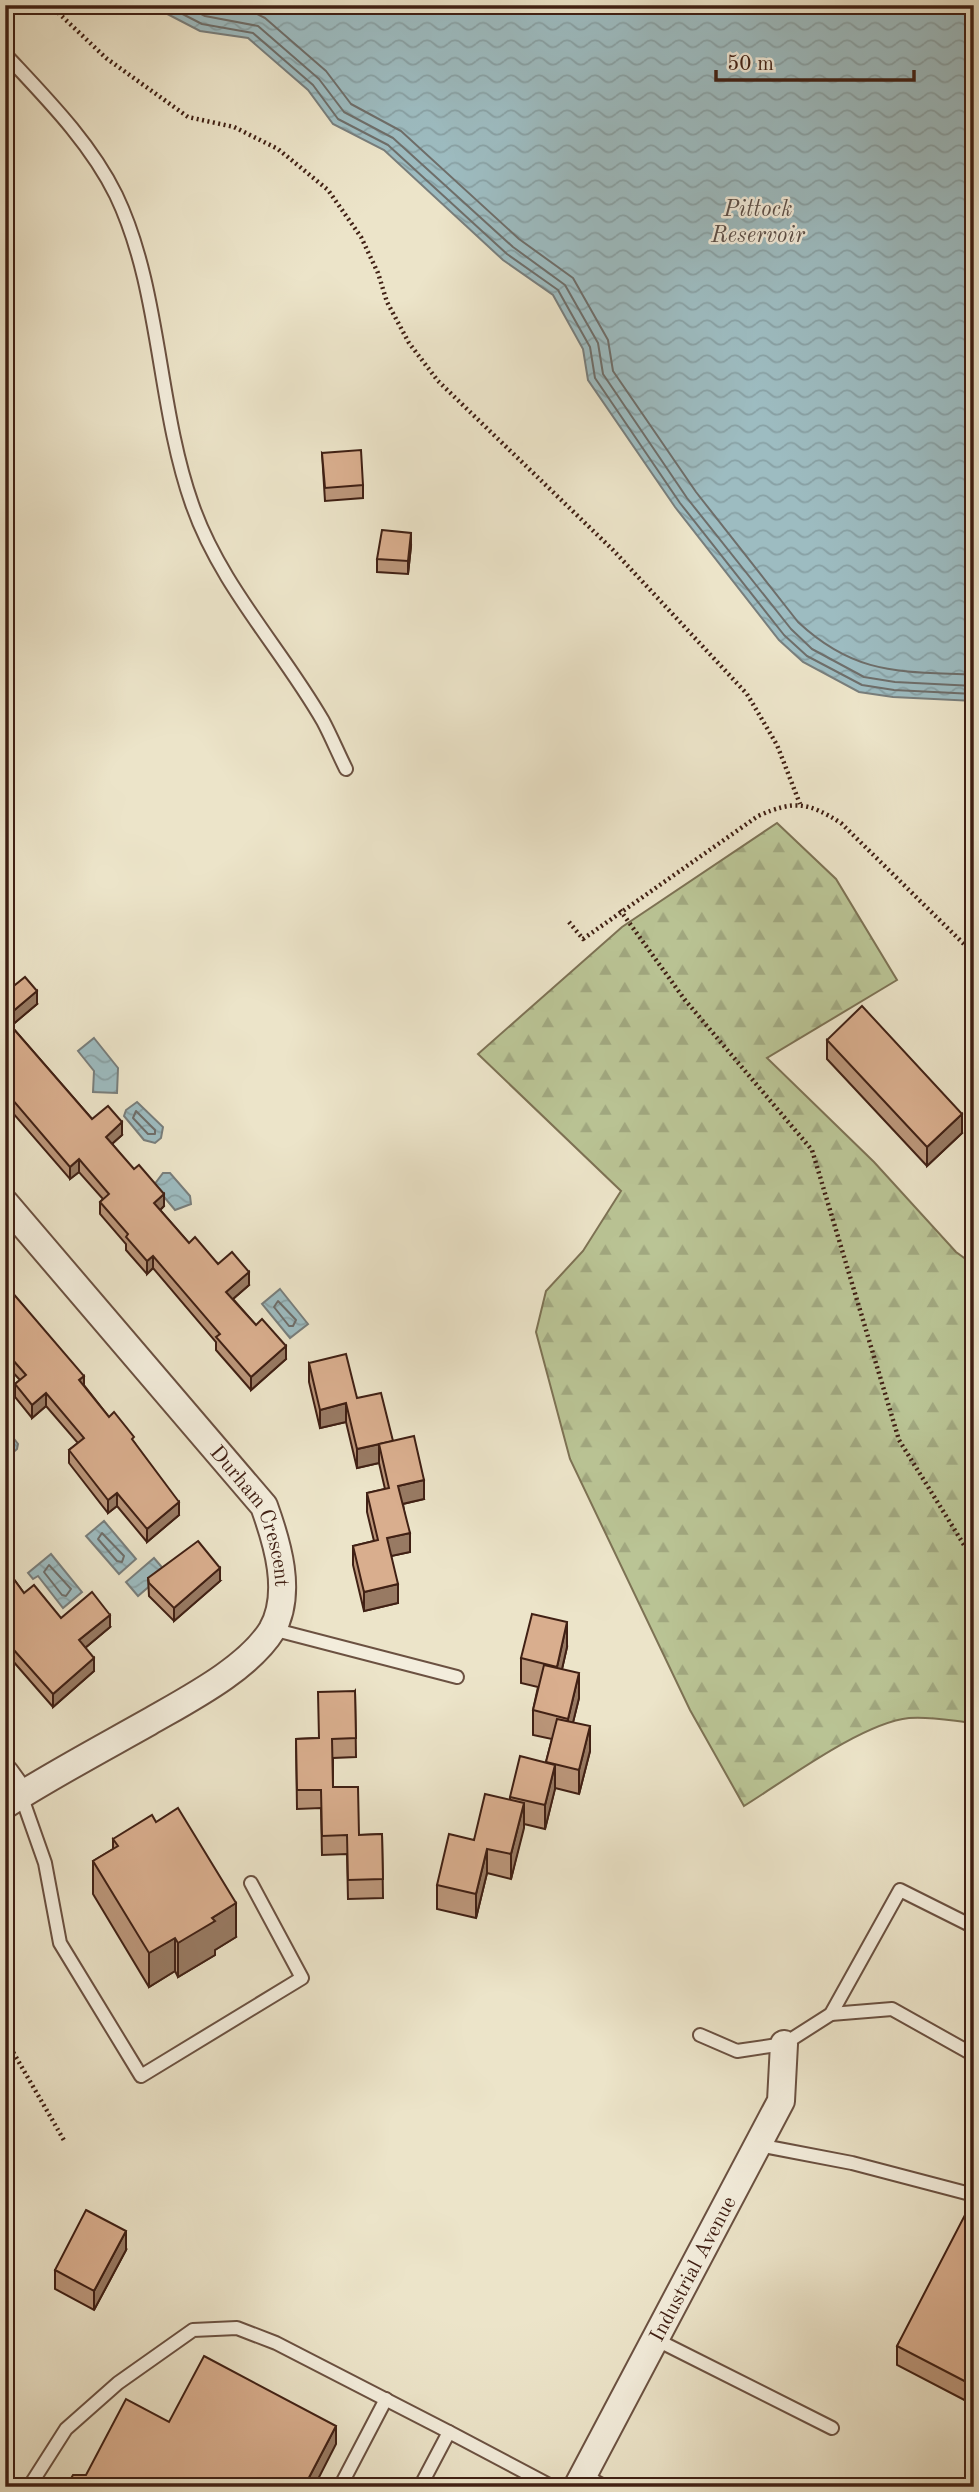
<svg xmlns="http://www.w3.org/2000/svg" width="979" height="2492" font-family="'Old Standard TT',serif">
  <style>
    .forest { fill: url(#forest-firs); stroke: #7d7254; stroke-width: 2 }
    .water { fill: url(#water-waves); stroke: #787e7c; stroke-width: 2 }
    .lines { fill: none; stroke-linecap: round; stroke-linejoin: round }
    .shore { stroke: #6e6e6a; stroke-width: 2 }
    .service-casing { stroke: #6b5141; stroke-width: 16 }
    .minor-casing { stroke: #6b5141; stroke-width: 30 }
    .path { stroke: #402014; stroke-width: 4.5; stroke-dasharray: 2 3.5; stroke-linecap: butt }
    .service { stroke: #f3eddc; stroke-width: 12 }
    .minor { stroke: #f3eddc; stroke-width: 26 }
    .wall { fill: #bb967a; stroke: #402014; stroke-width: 2 }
    .shaded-wall { fill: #987a63; stroke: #402014; stroke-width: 2 }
    .building { fill: #d9ae8e; stroke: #402014; stroke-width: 2 }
    .labels { text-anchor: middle; stroke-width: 5; stroke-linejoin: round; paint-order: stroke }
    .street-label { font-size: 21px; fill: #402014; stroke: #f3eddc }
    .water-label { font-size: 23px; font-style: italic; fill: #5c4f48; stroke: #f3eddc }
  </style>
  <defs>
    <pattern id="forest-firs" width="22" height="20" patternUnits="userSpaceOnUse" patternTransform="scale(1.75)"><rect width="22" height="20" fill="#bac495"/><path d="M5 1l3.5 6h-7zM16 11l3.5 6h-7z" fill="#a1a880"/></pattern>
    <pattern id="water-waves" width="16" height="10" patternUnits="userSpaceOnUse" patternTransform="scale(1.75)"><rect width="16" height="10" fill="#9dbcc1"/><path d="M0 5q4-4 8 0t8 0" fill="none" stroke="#88a1a5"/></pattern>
  </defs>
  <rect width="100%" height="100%" fill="#ece4c9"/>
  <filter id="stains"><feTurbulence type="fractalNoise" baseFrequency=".00286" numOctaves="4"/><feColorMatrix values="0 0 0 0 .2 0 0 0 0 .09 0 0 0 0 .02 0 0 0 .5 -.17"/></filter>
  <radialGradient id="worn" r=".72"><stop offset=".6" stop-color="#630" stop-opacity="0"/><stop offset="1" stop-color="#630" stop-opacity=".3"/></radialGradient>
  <path class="forest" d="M777 823 836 879 897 980 767 1058 874 1162 956 1252 974 1265V1723C953 1721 930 1716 909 1718 862 1723 786 1780 744 1806L690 1710 570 1459 536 1332 546 1291 583 1251 621 1191 478 1054 622 927Z"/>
  <g class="water">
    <polygon points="150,5 974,5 974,701 893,697 859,692 803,662 779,640 675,507 588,380 583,349 553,295 503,260 384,150 333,124 308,90 248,38 200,31"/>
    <polygon points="94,1038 118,1068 117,1093 93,1092 94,1071 78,1051"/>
    <polygon points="137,1102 163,1127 161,1138 155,1143 144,1140 124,1116 126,1110"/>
    <polygon points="163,1173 170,1173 190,1196 191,1204 175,1210 154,1185"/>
    <polygon points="280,1289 308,1324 290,1338 262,1304"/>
    <polygon points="5,1427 18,1444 17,1449 9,1456 5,1456"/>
    <polygon points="104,1521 136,1559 119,1574 86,1536"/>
    <polygon points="51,1554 82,1592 63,1608 38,1576 33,1579 28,1573"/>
    <polygon points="154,1558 166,1572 138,1596 126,1582"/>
  </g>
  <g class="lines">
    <g class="shore">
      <polyline points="165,5 202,24 253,33 313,85 338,119 388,145 507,254 558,290 590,347 595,378 680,503 784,635 807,656 862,685 894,690 974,694"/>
      <polyline points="184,5 205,16 258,26 319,79 344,112 393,138 513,247 565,285 598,343 603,374 687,498 791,629 812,649 864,677 895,682 974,686"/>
      <path d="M207 5 253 12 265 18 326 71 351 104 401 131 519 239 573 278 608 340 613 371 696 492 798 622C856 676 900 671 974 675"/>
      <polygon points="136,1111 155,1130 155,1134 148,1134 133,1118"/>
      <polygon points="278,1301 296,1320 293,1326 289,1326 274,1307"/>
      <polygon points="102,1533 124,1556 122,1562 117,1561 98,1539"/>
      <polygon points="49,1565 71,1589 66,1596 62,1595 44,1572"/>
    </g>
    <defs>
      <g id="service">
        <path d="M5 54C45 97 90 142 116 195 161 289 157 405 192 504 220 585 281 648 323 721 331 736 338 753 346 769"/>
        <polyline points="272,1629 457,1677"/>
        <polyline points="21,1795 45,1863 60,1943 141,2076 302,1978 251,1883"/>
        <polyline points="831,2014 892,2009 974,2055"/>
        <polyline points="700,2035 737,2051 784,2044 831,2014 900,1890 974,1927"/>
        <polyline points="758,2145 852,2163 974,2195"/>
        <polyline points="655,2339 832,2428"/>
        <polyline points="583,2475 606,2487"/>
        <polyline points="29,2487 66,2429 118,2383 193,2330 237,2328 276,2343 449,2432"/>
        <polyline points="340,2487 386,2399"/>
        <polyline points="420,2487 449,2432 553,2487"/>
      </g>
      <g id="minor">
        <path id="s1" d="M5 1203 264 1506C277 1542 293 1593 272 1630 248 1669 187 1700 149 1722 101 1749 52 1775 5 1805"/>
        <polyline points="5,1773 21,1795"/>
        <path id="s2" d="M577 2487 781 2101 784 2044"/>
      </g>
    </defs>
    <use href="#service" class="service-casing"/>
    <use href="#minor" class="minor-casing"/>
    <g class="path">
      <polyline points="50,5 106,58 188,117 234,127 278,149 328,190 361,237 378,273 387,302 409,343 438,381 613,550 747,694 777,745 800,804"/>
      <polyline points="620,910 685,1000 812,1150 899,1440 974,1561"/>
      <path d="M569 922 583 939 758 816C794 800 808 802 841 823L974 954"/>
      <polyline points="5,2038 65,2142"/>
    </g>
    <use href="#service" class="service"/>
    <use href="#minor" class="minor"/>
  </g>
  <g class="wall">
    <polygon points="322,453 363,485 363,498 325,501"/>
    <polygon points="411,546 408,574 377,572 377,559"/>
    <polygon points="5,993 37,1004 11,1026 92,1119 122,1135 112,1144 164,1206 160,1210 189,1243 249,1285 233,1299 286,1359 251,1390 216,1350 216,1342 153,1268 147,1274 126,1250 126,1244 100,1214 100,1202 103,1199 79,1172 70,1179 5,1104"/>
    <polygon points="827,1040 962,1133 927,1166 827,1059"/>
    <polygon points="5,1284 109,1417 134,1442 179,1515 147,1542 117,1506 108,1513 69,1463 69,1450 78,1443 46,1406 32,1418 15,1397 15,1384 20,1380 5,1364"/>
    <polygon points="309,1363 357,1398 393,1441 424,1499 403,1504 410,1552 391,1556 398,1603 364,1611 353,1565 353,1546 374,1541 367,1512 367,1493 385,1489 379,1463 357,1468 346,1422 320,1428 309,1382"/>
    <polygon points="5,1567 24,1593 61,1618 110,1627 85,1648 94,1671 53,1707 5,1652"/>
    <polygon points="148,1578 220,1581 174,1621 149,1596"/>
    <polygon points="567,1647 562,1669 579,1698 573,1722 590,1751 579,1794 555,1788 545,1829 524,1824 511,1879 487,1873 476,1918 437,1909 437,1885 474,1840 510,1800 510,1797 546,1762 552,1739 533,1735 533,1710 538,1687 521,1683 521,1658"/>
    <polygon points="355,1691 356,1757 333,1758 333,1787 359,1835 382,1834 383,1898 348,1899 347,1854 322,1855 321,1808 297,1809 296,1739 319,1738"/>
    <polygon points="113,1839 236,1937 215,1950 215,1955 178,1977 175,1971 149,1987 93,1894 93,1861 113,1849"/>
    <polygon points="974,2217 974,2405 897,2365 897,2346"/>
    <polygon points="126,2250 94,2310 55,2289 55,2270"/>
  </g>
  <g class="shaded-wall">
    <polygon points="411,533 411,546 408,574 408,561"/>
    <polygon points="37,991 37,1004 5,1031 5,1018"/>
    <polygon points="962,1114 962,1133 927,1166 927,1147"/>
    <polygon points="122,1122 122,1135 106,1149 106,1137"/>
    <polygon points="79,1159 79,1172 70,1179 70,1167"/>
    <polygon points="164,1194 164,1206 154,1216 154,1203"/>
    <polygon points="153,1256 153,1268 147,1274 147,1261"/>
    <polygon points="249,1272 249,1285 226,1305 226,1292"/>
    <polygon points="286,1346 286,1359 251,1390 251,1377"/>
    <polygon points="84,1376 84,1389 79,1380"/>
    <polygon points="46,1393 46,1406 32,1418 32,1405"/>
    <polygon points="346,1403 346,1422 320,1428 320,1410"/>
    <polygon points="393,1441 379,1444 379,1463 357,1468 357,1449"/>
    <polygon points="424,1480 424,1499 398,1505 398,1486"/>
    <polygon points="117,1493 117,1506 108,1513 108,1500"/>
    <polygon points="179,1502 179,1515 147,1542 147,1529"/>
    <polygon points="410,1533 410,1552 382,1558 382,1539"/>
    <polygon points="220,1568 220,1581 174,1621 174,1608"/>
    <polygon points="398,1584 398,1603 364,1611 364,1592"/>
    <polygon points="110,1615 110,1627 79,1653 79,1640"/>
    <polygon points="567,1622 567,1647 557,1691 557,1667"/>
    <polygon points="94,1658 94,1671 53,1707 53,1694"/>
    <polygon points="579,1673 579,1698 568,1743 568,1719"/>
    <polygon points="590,1726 590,1751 579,1794 579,1770"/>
    <polygon points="555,1765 555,1789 545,1829 545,1805"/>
    <polygon points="524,1803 524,1828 511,1879 511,1854"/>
    <polygon points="487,1849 487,1873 476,1918 476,1894"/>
    <polygon points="236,1903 236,1937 215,1950 215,1955 178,1977 178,1943 212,1918"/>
    <polygon points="175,1938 175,1971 149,1987 149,1953"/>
    <polygon points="126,2231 126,2250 94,2310 94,2291"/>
    <polygon points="336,2426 336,2444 314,2487 304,2487"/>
  </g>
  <g class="building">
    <polygon points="361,450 363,485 325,488 322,453"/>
    <polygon points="382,530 411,533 408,561 377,559"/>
    <polygon points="25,977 37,991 5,1018 5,993"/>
    <polygon points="862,1006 962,1114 927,1147 827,1040"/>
    <polygon points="5,1019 92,1119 108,1106 122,1122 106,1137 134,1169 139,1165 164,1194 154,1203 189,1243 195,1237 218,1264 232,1252 249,1272 226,1292 256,1325 262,1319 286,1346 251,1377 216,1337 220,1334 153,1256 147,1261 126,1237 128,1234 100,1202 109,1194 79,1159 70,1167 5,1091"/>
    <polygon points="5,1284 84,1376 79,1380 109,1417 114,1412 134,1437 132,1439 179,1502 147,1529 117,1493 108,1500 69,1450 84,1438 46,1393 32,1405 15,1384 26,1375 5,1351"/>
    <polygon points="346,1354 357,1398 381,1393 393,1441 357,1449 346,1403 320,1410 309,1363"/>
    <polygon points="414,1436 424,1480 398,1486 410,1533 387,1538 398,1584 364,1592 353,1546 378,1540 367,1493 389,1488 379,1444"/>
    <polygon points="198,1541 220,1568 174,1608 149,1583 148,1578"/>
    <polygon points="5,1567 24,1593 34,1585 61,1618 92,1592 110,1615 79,1640 94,1658 53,1694 5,1640"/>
    <polygon points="532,1614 567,1622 557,1667 521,1658"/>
    <polygon points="544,1665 579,1673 568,1719 533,1710"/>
    <polygon points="355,1691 356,1738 332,1739 333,1787 358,1787 359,1835 382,1834 383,1879 348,1880 347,1835 322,1836 321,1790 297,1790 296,1739 319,1738 318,1692"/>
    <polygon points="557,1719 590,1726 579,1770 546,1762"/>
    <polygon points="520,1756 555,1765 545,1805 510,1797"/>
    <polygon points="485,1794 524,1803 511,1854 487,1849 476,1894 437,1885 449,1834 474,1840"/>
    <polygon points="178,1808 236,1903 212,1918 215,1921 178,1943 175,1938 149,1953 93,1861 118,1846 113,1839 152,1815 156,1822"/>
    <polygon points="86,2210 126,2231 94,2291 55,2270"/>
    <polygon points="966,2213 974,2217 974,2386 897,2346"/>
    <polygon points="204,2356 336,2426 304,2487 66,2487 73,2475 86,2475 126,2399 169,2422"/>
  </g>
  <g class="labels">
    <g class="street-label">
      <text dy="7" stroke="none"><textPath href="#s1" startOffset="402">Durham Crescent</textPath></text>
      <text dy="7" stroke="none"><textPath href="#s2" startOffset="247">Industrial Avenue</textPath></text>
    </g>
    <g class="water-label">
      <text x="758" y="216">Pittock<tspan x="758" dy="26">Reservoir</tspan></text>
    </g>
  </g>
  <rect width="979" height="2492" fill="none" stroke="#ece4c9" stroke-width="28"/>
  <rect x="7" y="7" width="965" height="2478" fill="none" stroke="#402014" stroke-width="3.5"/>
  <rect x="14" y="14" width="951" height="2464" fill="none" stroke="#402014" stroke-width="2"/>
  <path d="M716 70v10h198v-10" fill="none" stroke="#402014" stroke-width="3.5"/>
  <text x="727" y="70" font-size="21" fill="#402014" stroke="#f3eddc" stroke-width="5" paint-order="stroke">50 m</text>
  <rect width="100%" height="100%" filter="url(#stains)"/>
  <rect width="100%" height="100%" fill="url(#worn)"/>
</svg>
